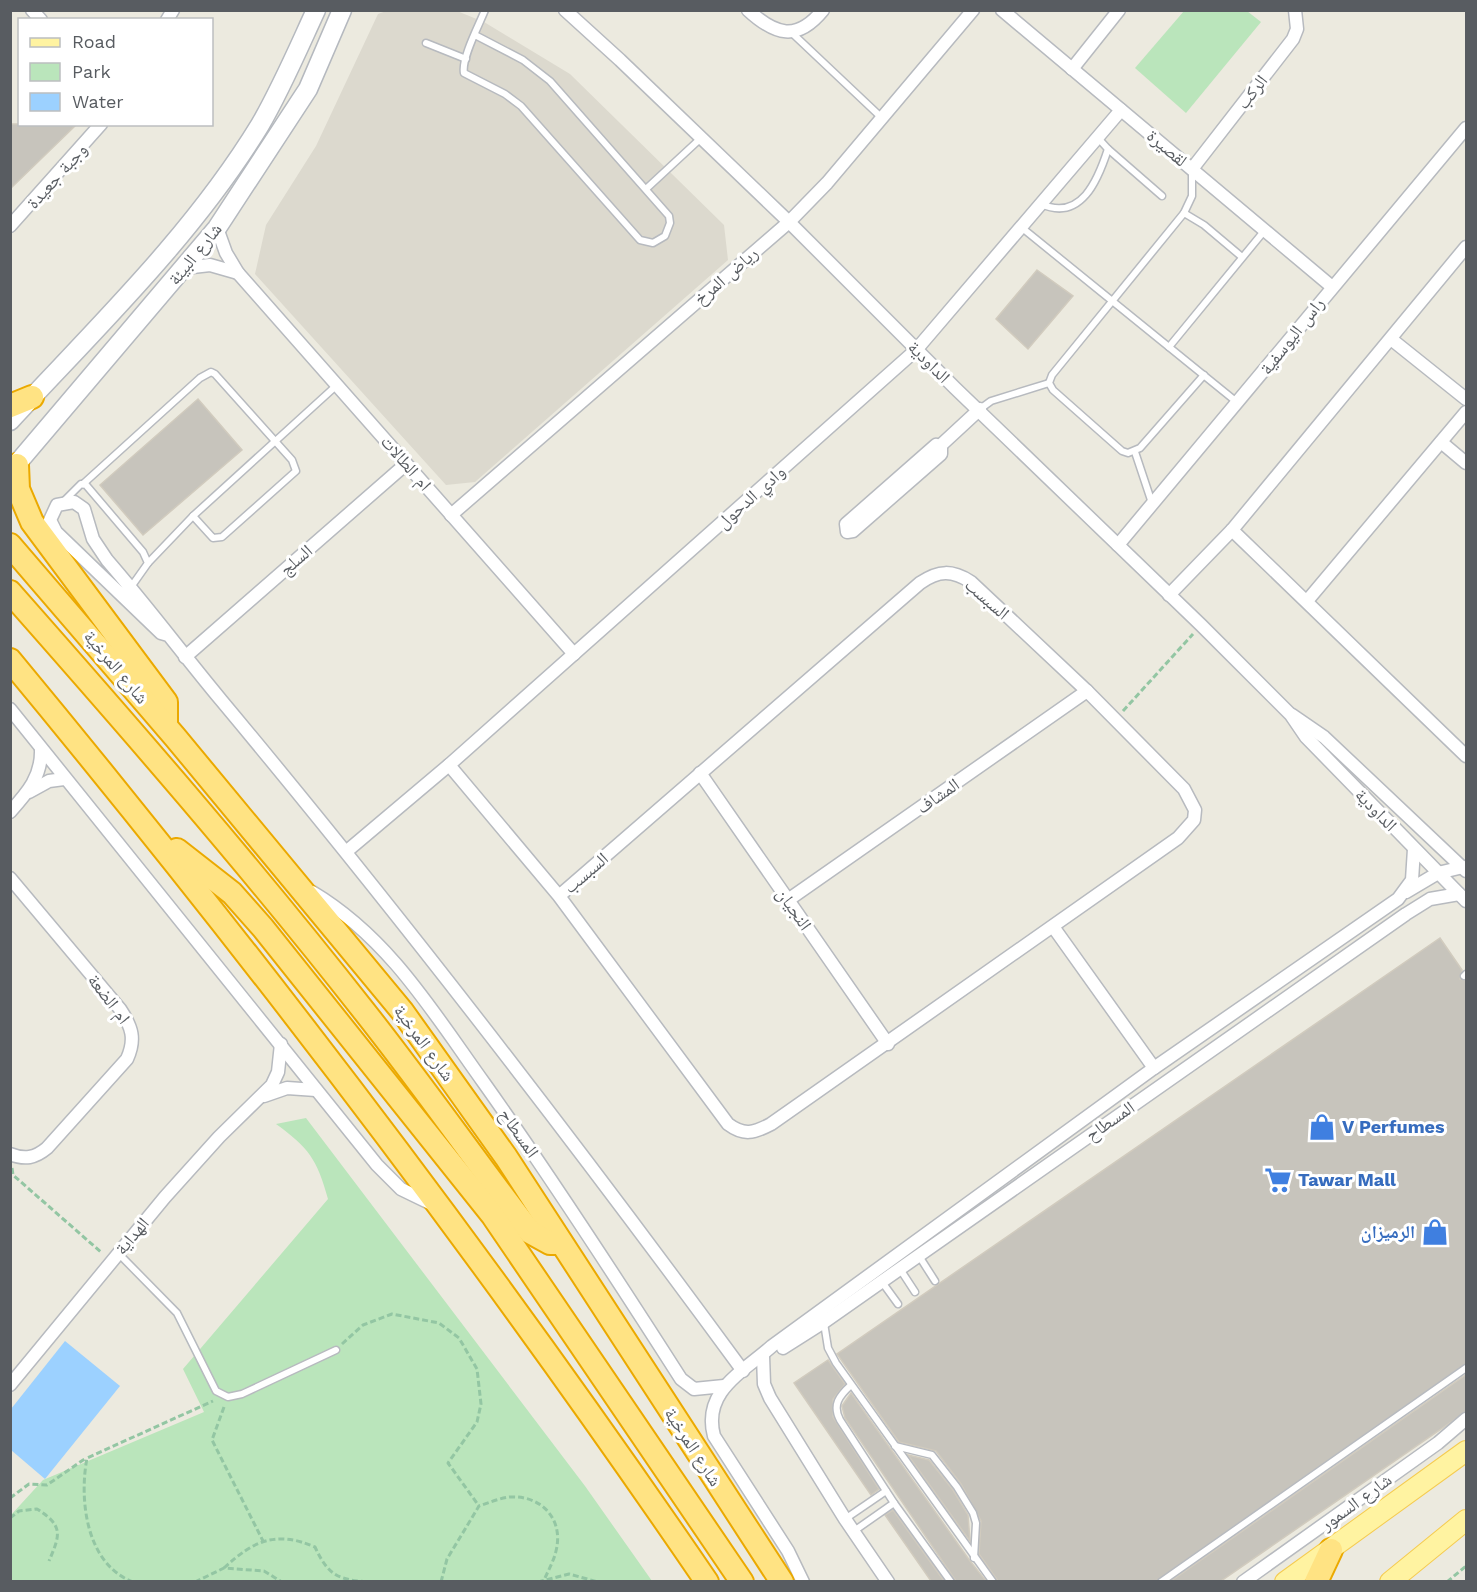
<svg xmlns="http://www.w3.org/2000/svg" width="1477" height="1592" font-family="'Work Sans','Noto Naskh Arabic',sans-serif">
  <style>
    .education { fill: #dcd9ce }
    .green { fill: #bae5bb }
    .water { fill: #9cd1ff }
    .building { fill: #c7c4bc; stroke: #d1cbbe; stroke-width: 1.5 }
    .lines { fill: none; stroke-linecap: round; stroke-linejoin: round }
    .lane-casing { stroke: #b7babf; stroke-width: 9 }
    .street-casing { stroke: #b7babf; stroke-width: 15 }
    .secondary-casing { stroke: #b5b9bf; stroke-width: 21 }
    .primary-casing { stroke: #f5cb50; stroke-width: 22 }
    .highway-casing { stroke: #eba900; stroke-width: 26 }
    .path { stroke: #93c6a3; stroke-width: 3; stroke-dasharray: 6 3; stroke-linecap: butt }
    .lane { stroke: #fff; stroke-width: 6 }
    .street { stroke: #fff; stroke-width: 12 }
    .secondary { stroke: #fff; stroke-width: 18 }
    .primary { stroke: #fff3a1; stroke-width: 20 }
    .highway { stroke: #ffe383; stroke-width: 22 }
    .labels { text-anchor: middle; stroke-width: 6; stroke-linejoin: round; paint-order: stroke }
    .street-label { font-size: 18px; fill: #585c61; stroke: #fff }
    .shop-label { font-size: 18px; font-weight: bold; fill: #366cbe; stroke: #fff; text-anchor: start }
  </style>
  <rect width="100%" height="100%" fill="#eceadf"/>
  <polygon class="education" points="389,10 457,11 484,22 570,74 724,225 728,260 475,482 446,485 255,274 266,225 316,146 378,14"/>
  <g class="green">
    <polygon points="1184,11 1247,11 1261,22 1186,113 1135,68"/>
    <path d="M306 1118 585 1486 652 1581H11L10 1516 43 1480 204 1412 183 1369 328 1199C317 1159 309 1148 276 1124Z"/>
  </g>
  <polygon class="water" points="65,1341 120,1386 45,1479 11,1450 11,1409"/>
  <g class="building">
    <polygon points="10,124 77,124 10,189"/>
    <polygon points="1037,270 1073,296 1028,349 996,319"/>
    <polygon points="198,399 242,450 143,535 100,485"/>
    <polygon points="1440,938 1462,970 1460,979 1467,981 1467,1363 1156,1581 998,1581 979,1554 981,1521 961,1484 936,1451 899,1442 837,1354"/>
    <polygon points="828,1360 845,1384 833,1399 833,1417 879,1489 871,1495 794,1383"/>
    <polygon points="1467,1374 1467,1411 1221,1581 1171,1581"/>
    <polygon points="851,1393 970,1561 986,1581 956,1581 845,1418 842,1406"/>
    <polygon points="908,1455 929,1460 953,1490 968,1515 970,1541"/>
    <polygon points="893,1510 944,1581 931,1581 885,1515"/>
  </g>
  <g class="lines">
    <defs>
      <g id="lane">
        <polyline points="792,33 882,118"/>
        <path d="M475 35 523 60 550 81 669 216 670 223 665 236 653 243 640 240 521 106 505 94 464 73C461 59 479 25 485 10"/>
        <polyline points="426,43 466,59"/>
        <polyline points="1108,149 1162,196"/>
        <polyline points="646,189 700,139"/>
        <path d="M1041 204C1081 222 1098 180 1108 149L1098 138"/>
        <polyline points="1184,213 1192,196 1192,171"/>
        <polyline points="1021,227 1238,403"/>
        <polyline points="1169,347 1265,230"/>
        <polyline points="1204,375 1140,448 1128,453 1122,451 1053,390 1049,383 1052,375 1184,213 1204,225 1242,257"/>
        <polyline points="980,409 991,401 1049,383"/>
        <polyline points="1135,452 1152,503"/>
        <polyline points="83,484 200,378 211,372 215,374 292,460 296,471 222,537 213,538 193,516"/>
        <polyline points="63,502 81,484 86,485 143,552 148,563 131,587"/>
        <polyline points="148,563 193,516 337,385"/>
        <polyline points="1464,976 1466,974"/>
        <polyline points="118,1253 177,1313 216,1391 228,1397 242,1394 336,1350"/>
        <polyline points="919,1256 935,1281"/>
        <polyline points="900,1269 915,1292"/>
        <polyline points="882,1282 898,1304"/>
        <polyline points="824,1323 828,1348 836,1363 993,1582"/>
        <path d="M851 1385C839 1396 832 1405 840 1420L894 1503 951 1582"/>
        <polyline points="895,1446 932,1455 957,1487 973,1513 976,1523 974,1558"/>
        <polyline points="845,1519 886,1491"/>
        <polyline points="854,1531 894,1503"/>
        <polyline points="1161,1582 1466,1368"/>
      </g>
      <g id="street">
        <polyline points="32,10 41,20"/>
        <polyline points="565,10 620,60 789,222 955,388 1201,625 1291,715 1306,737 1466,901"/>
        <path d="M748 10C775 35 797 42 823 10"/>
        <polyline points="1002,10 1331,286"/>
        <polyline points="167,20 173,10"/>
        <polyline points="1072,69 1119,10"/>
        <polyline points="1192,169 1293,39 1297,29 1295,10"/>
        <polyline points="10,226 101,124"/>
        <polyline points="217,228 226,253 238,273 574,654"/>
        <polyline points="184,268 210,265 238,273"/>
        <polyline points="1391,339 1466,399"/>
        <polyline points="1441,442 1466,463"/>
        <polygon points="936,445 941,448 941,454 853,531 847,532 846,524"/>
        <polyline points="940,446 980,409"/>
        <polyline points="451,515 789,222 827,183 973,10"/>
        <polyline points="1232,530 1466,756"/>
        <polyline points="1118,545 1466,128"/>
        <polyline points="1169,595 1232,530 1466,247"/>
        <polyline points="1307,601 1466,412"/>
        <path d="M168 635 161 633 56 532 50 520 57 505 74 502 84 509 93 539 107 560C147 606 182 653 221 700 403 918 575 1142 743 1371"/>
        <polyline points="185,657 406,464"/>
        <polyline points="10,709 377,1165 401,1189 434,1205"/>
        <polyline points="1292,715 1324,737 1466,871"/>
        <path d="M449 765 559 896 728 1124C744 1136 754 1133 771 1124L1178 838 1194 820 1195 810 1184 789 1087 691 971 582C952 570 939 570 920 583L559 896"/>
        <polyline points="700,773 888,1044"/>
        <polyline points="29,792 49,781 64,779"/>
        <path d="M10 812C28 792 42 776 41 749"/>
        <polyline points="347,851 449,765 916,350 1121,110"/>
        <path d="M10 878 120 1009C132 1027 136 1039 127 1059L47 1148C35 1158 25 1160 10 1154"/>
        <path d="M312 892C389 938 433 1012 484 1083 553 1180 617 1279 681 1379L694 1389 724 1386"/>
        <polyline points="1406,892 1438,873 1463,867"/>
        <polyline points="788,900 1087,691"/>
        <polyline points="1054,928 1154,1068"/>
        <polyline points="264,1096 287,1088 316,1090"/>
        <polyline points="783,1348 824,1322 1406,914 1430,899 1459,894"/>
        <polyline points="763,1356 764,1384 770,1398 845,1519 888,1582"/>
        <polyline points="10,1385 165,1197 219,1137 272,1085 278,1072 281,1044"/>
        <path d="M803 1582 788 1551 714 1436C702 1391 743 1372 772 1346L1154 1068 1398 899 1412 880 1414 849"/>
        <polyline points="1243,1582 1438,1443 1466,1419"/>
      </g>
      <g id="secondary">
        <path d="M10 421C97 327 193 235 260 125 281 89 298 49 316 10"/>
        <polyline points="10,472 217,228 308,89 342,10"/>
      </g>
      <g id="primary">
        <polyline points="1285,1582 1466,1451"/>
        <polyline points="1390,1582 1466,1520"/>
      </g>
      <g id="highway">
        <polyline points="10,406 32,397"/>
        <polyline points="17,465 18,489 32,522 166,702 166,726"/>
        <polyline points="10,545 175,737 402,1011 506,1157 782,1582"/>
        <path d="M10 592C131 729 251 867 364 1011 421 1083 474 1159 530 1232L550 1243H561"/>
        <path d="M10 660C256 957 490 1264 707 1582"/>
        <polyline points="177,850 232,893 263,928 493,1216 742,1582"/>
        <polyline points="1316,1582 1331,1550"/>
      </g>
    </defs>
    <use href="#lane" class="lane-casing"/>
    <use href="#street" class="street-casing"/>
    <use href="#secondary" class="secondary-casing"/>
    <use href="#primary" class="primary-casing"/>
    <use href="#highway" class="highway-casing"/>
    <g class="path">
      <polyline points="1123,711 1193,634"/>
      <polyline points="12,1168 13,1175 102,1253"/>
      <polyline points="342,1344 363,1325 392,1314 439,1323 459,1338 477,1369 481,1404 477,1422 448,1463 479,1506"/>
      <polyline points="224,1407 212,1440 263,1541"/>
      <polyline points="10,1498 29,1484 47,1485 86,1458"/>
      <path d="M10 1518 19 1511 37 1509C64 1526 60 1535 49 1561"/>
      <path d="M224 1568C253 1541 276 1530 315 1547 329 1577 339 1580 371 1582"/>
      <path d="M133 1582C86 1564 79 1500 87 1458L213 1401"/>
      <polyline points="195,1582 224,1568 264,1571 282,1582"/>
      <path d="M441 1582 447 1559 479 1506C488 1503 500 1498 510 1497 542 1495 564 1520 556 1551 554 1560 549 1569 545 1578"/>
      <polyline points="538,1582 569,1574 598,1582"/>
      <polyline points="1447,1582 1466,1566"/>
    </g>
    <use href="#lane" class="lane"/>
    <use href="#street" class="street"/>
    <use href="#secondary" class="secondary"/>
    <use href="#primary" class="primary"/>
    <use href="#highway" class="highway"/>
  </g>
  <defs>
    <symbol id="shop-bare" viewBox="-9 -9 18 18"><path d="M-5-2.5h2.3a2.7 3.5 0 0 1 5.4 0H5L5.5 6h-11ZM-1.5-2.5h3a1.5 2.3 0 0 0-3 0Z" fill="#3f7fe0" stroke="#fff" stroke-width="2.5" paint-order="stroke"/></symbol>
    <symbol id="supermarket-bare" viewBox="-9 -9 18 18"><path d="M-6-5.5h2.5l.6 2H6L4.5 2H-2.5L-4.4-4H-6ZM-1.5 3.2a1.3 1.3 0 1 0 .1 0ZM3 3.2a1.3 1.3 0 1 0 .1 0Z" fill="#3f7fe0" stroke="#fff" stroke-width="2.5" paint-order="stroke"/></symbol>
  </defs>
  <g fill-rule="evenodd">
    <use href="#shop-bare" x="1303" y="1108" width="38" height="38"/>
    <use href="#supermarket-bare" x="1259" y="1161" width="38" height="38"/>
    <use href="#shop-bare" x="1416" y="1213" width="38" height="38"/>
  </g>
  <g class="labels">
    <g class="street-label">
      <text transform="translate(1252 92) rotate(-52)" y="6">الركب</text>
      <text transform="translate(1167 148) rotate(40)" y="6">لقصيرة</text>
      <text transform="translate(57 176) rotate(-48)" y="6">وجبة جعيدة</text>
      <text transform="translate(195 254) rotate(-51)" y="6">شارع البيئة</text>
      <text transform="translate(726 276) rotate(-41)" y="6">رياض المرخ</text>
      <text transform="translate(1292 336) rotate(-52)" y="6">راس اليوسفية</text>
      <text transform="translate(929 362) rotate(45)" y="6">الداودية</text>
      <text transform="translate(406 463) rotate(49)" y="6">ام الطالات</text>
      <text transform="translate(751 497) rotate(-42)" y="6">وادي الدحول</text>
      <text transform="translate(296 560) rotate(-41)" y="6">السلج</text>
      <text transform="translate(987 599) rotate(41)" y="6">السبسب</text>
      <text transform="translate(116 667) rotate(50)" y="6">شارع المرخية</text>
      <text transform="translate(938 796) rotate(-35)" y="6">المشاف</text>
      <text transform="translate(1376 810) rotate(46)" y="6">الداودية</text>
      <text transform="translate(586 873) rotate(-41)" y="6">السبسب</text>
      <text transform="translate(794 909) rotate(55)" y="6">النجيان</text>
      <text transform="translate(109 999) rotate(53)" y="6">ام الضعة</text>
      <text transform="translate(424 1043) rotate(54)" y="6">شارع المرخية</text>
      <text transform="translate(1110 1121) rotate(-35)" y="6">المسطاح</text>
      <text transform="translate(519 1133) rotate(55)" y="6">المسطاح</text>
      <text transform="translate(132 1236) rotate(-50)" y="6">الهداية</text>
      <text transform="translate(693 1447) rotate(57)" y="6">شارع المرخية</text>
      <text transform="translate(1356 1502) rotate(-36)" y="6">شارع السمور</text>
    </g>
    <g class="shop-label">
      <text x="1342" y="1133">V Perfumes</text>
      <text x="1298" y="1186">Tawar Mall</text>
      <text x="1415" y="1238" text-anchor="end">الرميزان</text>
    </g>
  </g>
  <rect width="1477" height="1592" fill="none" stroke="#585c61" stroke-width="24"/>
  <rect x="18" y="18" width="195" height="108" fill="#ffffff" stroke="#bcbec0" stroke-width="1.5"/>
  <rect x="30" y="38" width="30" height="9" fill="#fff3a1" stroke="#bcbec0" stroke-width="1.5"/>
  <text x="72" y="48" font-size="18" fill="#585c61">Road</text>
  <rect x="30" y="63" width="30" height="18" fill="#bae5bb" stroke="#bcbec0" stroke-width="1.5"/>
  <text x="72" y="78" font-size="18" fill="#585c61">Park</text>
  <rect x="30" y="93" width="30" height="18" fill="#9cd1ff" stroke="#bcbec0" stroke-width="1.5"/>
  <text x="72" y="108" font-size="18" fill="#585c61">Water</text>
</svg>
